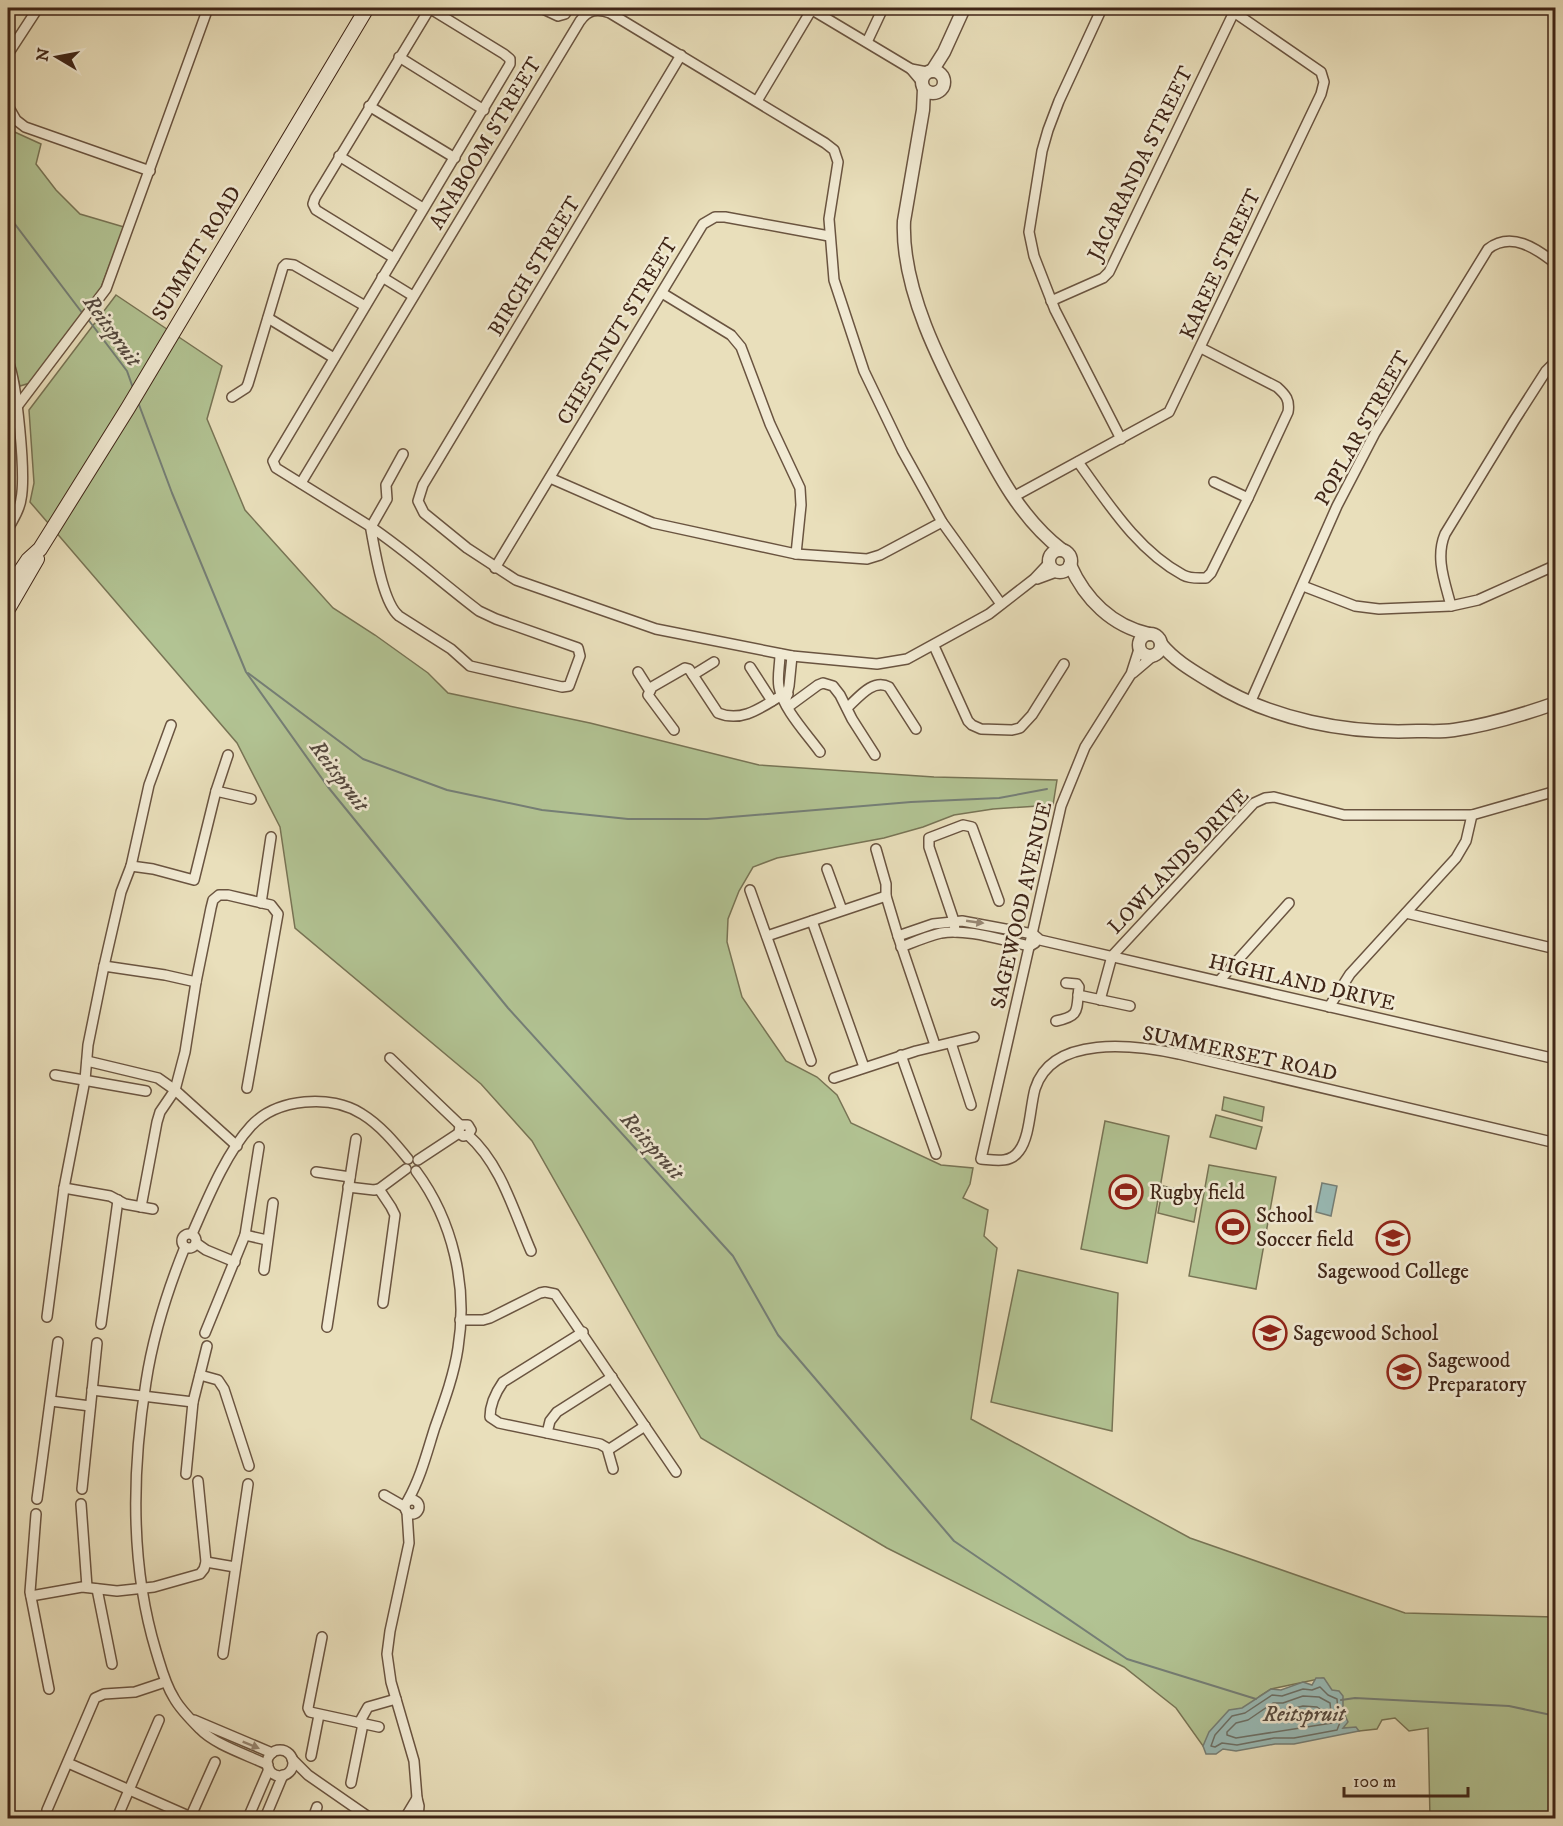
<svg xmlns="http://www.w3.org/2000/svg" width="1563" height="1826" font-family="'IM FELL DW Pica',serif">
  <style>
    .green { fill: #b2c393; stroke: #787455; stroke-width: 1.5 }
    .water { fill: #99bbb7; stroke: #757f77; stroke-width: 1.5 }
    .lines { fill: none; stroke-linecap: round; stroke-linejoin: round }
    .shore { stroke: #6c7067; stroke-width: 1.5 }
    .stream { stroke: #757f77; stroke-width: 2 }
    .minor-casing { stroke: #6a5440; stroke-width: 12 }
    .tertiary-casing { stroke: #6a5440; stroke-width: 15 }
    .secondary-casing { stroke: #3f2517; stroke-width: 16 }
    .minor { stroke: #f1ead3; stroke-width: 9 }
    .tertiary { stroke: #f1ead3; stroke-width: 12 }
    .secondary { stroke: #f1ead3; stroke-width: 14 }
    .oneway { fill: #988875 }
    .labels { text-anchor: middle; stroke-width: 5; stroke-linejoin: round; paint-order: stroke }
    .street-label { font-size: 21px; fill: #3f2517; stroke: #f1ead3 }
    .poi-label { font-size: 21px; fill: #3f2517; stroke: #f1ead3; text-anchor: start }
    .water-label { font-size: 22px; font-style: italic; fill: #564a3f; stroke: #f1ead3 }
  </style>
  <rect width="100%" height="100%" fill="#e9dfbb"/>
  <filter id="stains"><feTurbulence type="fractalNoise" baseFrequency=".00333" numOctaves="4"/><feColorMatrix values="0 0 0 0 .2 0 0 0 0 .09 0 0 0 0 .02 0 0 0 .5 -.17"/></filter>
  <radialGradient id="worn" r=".72"><stop offset=".6" stop-color="#630" stop-opacity="0"/><stop offset="1" stop-color="#630" stop-opacity=".3"/></radialGradient>
  <g class="green">
    <polygon points="8,129 41,144 36,164 56,190 80,214 124,227 99,293 30,383 20,386 8,344"/>
    <polygon points="116,295 222,366 207,419 245,510 333,608 375,635 428,673 448,693 590,723 759,765 934,777 1057,780 1053,805 993,809 954,815 923,827 884,838 777,858 753,867 739,891 728,919 727,942 742,997 786,1061 817,1077 837,1095 851,1123 941,1165 973,1168 970,1184 963,1198 988,1210 984,1236 997,1248 971,1419 1190,1538 1405,1613 1555,1617 1555,1818 1430,1818 1428,1728 1409,1731 1395,1718 1382,1720 1377,1729 1359,1731 1342,1728 1323,1678 1271,1689 1260,1696 1203,1746 1176,1708 1124,1667 887,1548 701,1438 532,1141 481,1084 295,928 280,827 237,743 30,502 34,483 29,410"/>
    <polygon points="1224,1097 1264,1107 1262,1121 1222,1110"/>
    <polygon points="1216,1115 1262,1127 1256,1149 1210,1137"/>
    <polygon points="1105,1121 1169,1136 1147,1263 1081,1249"/>
    <polygon points="1209,1165 1276,1177 1256,1289 1189,1276"/>
    <polygon points="1163,1186 1199,1194 1194,1222 1158,1213"/>
    <polygon points="1018,1270 1118,1293 1112,1431 991,1402"/>
  </g>
  <g class="water">
    <polygon points="1322,1183 1337,1186 1331,1216 1316,1212"/>
    <polygon points="1316,1678 1324,1678 1332,1690 1339,1691 1343,1696 1343,1711 1348,1722 1343,1728 1356,1727 1359,1731 1294,1744 1275,1744 1236,1751 1223,1749 1216,1754 1206,1754 1203,1746 1209,1732 1229,1710 1242,1708 1271,1689 1281,1690 1303,1682 1312,1685"/>
  </g>
  <g class="lines">
    <g class="shore">
      <polygon points="1320,1687 1328,1695 1337,1699 1338,1712 1341,1720 1337,1730 1294,1738 1274,1738 1237,1745 1222,1743 1215,1747 1211,1746 1215,1735 1232,1716 1245,1713 1272,1695 1282,1696 1303,1689 1312,1690"/>
      <polygon points="1303,1696 1319,1697 1330,1703 1332,1723 1236,1738 1227,1735 1227,1732 1236,1723 1248,1720 1273,1703 1283,1703"/>
      <path d="M1303 1706 1317 1707 1321 1710V1715L1292 1721H1272L1269 1720 1270 1716C1279 1710 1293 1709 1303 1706Z"/>
    </g>
    <g class="stream">
      <polyline points="8,215 83,314"/>
      <polyline points="87,318 127,371 133,388"/>
      <polyline points="138,402 172,493 246,672 328,787 508,1008 733,1256 778,1335 954,1541 1127,1659 1256,1699"/>
      <polyline points="248,673 363,759 447,790 542,810 628,819 707,819 911,802 999,798 1047,789"/>
      <polyline points="1341,1700 1355,1698 1509,1706 1556,1716"/>
    </g>
    <defs>
      <g id="minor">
        <polyline points="541,8 558,16 565,14 569,8"/>
        <polyline points="809,8 911,69 927,72"/>
        <polyline points="1102,8 1059,101 1048,130 1042,151 1029,232 1034,256 1055,310 1121,439"/>
        <polyline points="867,42 883,8"/>
        <polyline points="8,54 38,8"/>
        <polyline points="681,55 423,485 418,501 424,513 467,548 516,580 656,629 792,656 877,664 907,659 989,614 1034,579 1049,563"/>
        <polyline points="399,57 484,110"/>
        <polyline points="911,69 922,82"/>
        <polyline points="757,101 812,9"/>
        <polyline points="8,106 16,120 25,127 150,171"/>
        <polyline points="369,106 455,158"/>
        <polyline points="339,156 423,208"/>
        <polyline points="394,258 316,210 313,204 315,198 430,8"/>
        <polyline points="382,277 413,296"/>
        <polyline points="662,293 731,335 741,347 770,424 800,488 801,505 796,554"/>
        <polyline points="1051,301 1103,278 1109,272 1234,12"/>
        <polyline points="268,318 334,358"/>
        <path d="M8 361C17 383 26 475 21 499 20 510 13 519 8 529"/>
        <polyline points="232,397 246,388 248,384 283,267 286,264 294,265 365,306"/>
        <polyline points="8,412 16,408 106,289 208,8"/>
        <path d="M403 454 386 485 387 499 371 527V530C375 551 383 603 399 616L451 649 470 666 562 687 569 686 580 656 578 648 496 619 479 611C442 583 407 551 368 525L276 468 273 461 510 64V59L504 54 429 8"/>
        <path d="M1078 462C1108 503 1137 550 1183 575 1190 579 1198 578 1206 578L1211 573 1248 498 1288 412C1290 400 1286 395 1277 387L1201 348"/>
        <polyline points="550,478 653,523 796,554 867,559 880,555 942,522"/>
        <polyline points="1214,482 1248,498"/>
        <path d="M301 483 580 21C588 10 597 8 610 13L825 143 834 150 838 162 829 219 834 280 864 371 902 450 942 522 1001 604"/>
        <polyline points="1013,497 1169,412 1321,94 1324,82 1321,72 1228,8"/>
        <polyline points="495,568 703,224 715,217 725,217 829,236"/>
        <polyline points="1037,579 1056,572"/>
        <polyline points="1303,586 1355,606 1379,609 1451,606 1478,600 1556,565"/>
        <path d="M1451 606C1445 582 1435 558 1445 534L1514 421 1546 371 1556 361"/>
        <polyline points="934,646 968,721 972,725 981,729 1012,730 1020,728 1032,715 1064,664"/>
        <path d="M1139 649 1131 674 1085 747 1061 806 981 1159C994 1160 1010 1164 1019 1151 1030 1137 1030 1107 1035 1089 1052 1034 1135 1045 1179 1054L1556 1143"/>
        <path d="M780 654C780 665 777 677 779 687 783 709 807 734 820 752"/>
        <polyline points="750,667 772,701"/>
        <polyline points="638,672 650,691"/>
        <polyline points="1133,673 1153,656"/>
        <polyline points="693,675 714,662"/>
        <polyline points="786,699 789,686 792,656"/>
        <path d="M1250 703 1337 506 1375 433 1488 249C1511 231 1536 248 1556 264"/>
        <polyline points="788,707 818,685 823,683 833,686 840,695 852,719 875,755"/>
        <path d="M847 708C858 698 873 678 889 687L916 729"/>
        <path d="M674 730 648 695 652 687 685 668 689 669 718 713C742 723 762 707 782 695L788 694"/>
        <polyline points="216,791 251,799"/>
        <polyline points="876,849 886,884 886,896 898,936 935,1045"/>
        <polyline points="131,866 149,785 171,725"/>
        <polyline points="827,869 842,910"/>
        <polyline points="750,890 811,1061"/>
        <polyline points="261,903 271,837"/>
        <polyline points="1406,913 1556,949"/>
        <polyline points="812,921 864,1067"/>
        <polyline points="955,932 954,921 929,847 929,838 963,825 972,827 999,901"/>
        <polyline points="767,936 886,896"/>
        <polyline points="898,936 933,924 962,921 1033,934 1040,940 1556,1059"/>
        <path d="M901 947C914 942 928 936 941 933 967 928 1004 941 1030 946L1035 943"/>
        <polyline points="104,966 121,892 131,866 153,869 194,880 216,791 228,755"/>
        <polyline points="1219,981 1289,903"/>
        <polyline points="1078,995 1130,1006"/>
        <polyline points="1100,1000 1112,956 1254,803 1265,798 1274,797 1344,815 1472,815 1556,791"/>
        <polyline points="1329,1007 1350,974 1456,858 1466,841 1472,815"/>
        <path d="M1056 1021C1081 1016 1076 1010 1079 987L1077 984 1066 983"/>
        <polyline points="951,1043 971,1105"/>
        <polyline points="901,1055 936,1154"/>
        <polyline points="390,1058 460,1125"/>
        <polyline points="87,1061 158,1078 175,1090 237,1146"/>
        <polyline points="55,1075 146,1091"/>
        <polyline points="834,1078 916,1051 974,1037"/>
        <path d="M468 1135 471 1130 468 1125H460L459 1133 463 1136 468 1135C501 1164 514 1212 531 1251"/>
        <polyline points="418,1160 459,1133"/>
        <polyline points="316,1172 350,1177"/>
        <polyline points="348,1187 374,1190 379,1189 406,1169"/>
        <polyline points="64,1188 110,1196 125,1204 153,1209"/>
        <polyline points="379,1189 391,1207 395,1215 383,1303"/>
        <polyline points="141,1207 157,1122 160,1112 175,1090 185,1052 196,982 211,908 213,900 219,895 228,895 271,905 278,914 247,1088"/>
        <circle cx="189" cy="1241" r="7"/>
        <path d="M192 1234C207 1200 226 1153 251 1126 277 1098 331 1094 362 1114 380 1125 395 1143 408 1159"/>
        <polyline points="245,1235 267,1240"/>
        <polyline points="196,1243 206,1250 235,1262"/>
        <path d="M185 1247C168 1289 153 1336 146 1382 132 1470 130 1565 156 1651 161 1667 165 1684 174 1698 180 1709 191 1720 200 1729 215 1745 248 1755 268 1765"/>
        <polyline points="264,1270 273,1203"/>
        <polyline points="47,1317 64,1188 85,1080 88,1045 104,966 165,975 196,982"/>
        <polyline points="460,1320 483,1320 490,1318 540,1293 545,1292 555,1294 676,1472"/>
        <polyline points="101,1324 118,1200"/>
        <polyline points="327,1327 356,1139"/>
        <path d="M583 1332 503 1382C496 1392 490 1405 490 1417L499 1423 600 1444 607 1448 613 1469"/>
        <polyline points="205,1333 245,1235 259,1147"/>
        <polyline points="200,1375 218,1380 224,1389 249,1466"/>
        <polyline points="92,1390 193,1402"/>
        <polyline points="51,1401 90,1406"/>
        <polyline points="547,1433 550,1421 557,1412 612,1377"/>
        <polyline points="608,1450 645,1426"/>
        <polyline points="186,1474 193,1402 207,1346"/>
        <polyline points="82,1489 97,1343"/>
        <polyline points="384,1495 405,1507"/>
        <polyline points="37,1499 58,1342"/>
        <circle cx="412" cy="1507" r="7"/>
        <path d="M408 1500C421 1477 427 1452 435 1427 444 1402 454 1375 458 1348 468 1286 453 1221 416 1171"/>
        <polyline points="81,1504 87,1587"/>
        <polyline points="407,1512 409,1543 390,1631 387,1654 391,1682 414,1761 417,1798 419,1806 418,1818"/>
        <polyline points="36,1514 30,1592 49,1689"/>
        <polyline points="206,1562 235,1567"/>
        <polyline points="97,1589 112,1664"/>
        <polyline points="31,1596 82,1587 117,1591 154,1587 200,1574 204,1569 206,1562 198,1481"/>
        <polyline points="322,1637 308,1708 310,1712 379,1727"/>
        <polyline points="223,1654 248,1484"/>
        <polyline points="194,1720 272,1753"/>
        <polyline points="359,1723 368,1707 396,1699"/>
        <circle cx="280" cy="1763" r="13"/>
        <polyline points="311,1756 319,1715"/>
        <polyline points="292,1759 308,1775 370,1818"/>
        <polyline points="68,1763 191,1817"/>
        <polyline points="351,1783 363,1724"/>
        <polyline points="47,1810 95,1698 104,1694 135,1692 165,1682"/>
        <polyline points="117,1818 159,1720"/>
        <polyline points="190,1818 215,1762"/>
        <polyline points="248,1818 269,1769"/>
        <polyline points="265,1818 283,1775"/>
        <polyline points="313,1818 317,1807"/>
        <polyline points="405,1818 417,1798"/>
      </g>
      <g id="tertiary">
        <polyline points="932,71 944,52 964,8"/>
        <circle cx="933" cy="82" r="11"/>
        <path d="M924 89 923 110 904 221C901 289 941 365 972 424 996 470 1020 518 1062 550"/>
        <circle cx="1060" cy="561" r="11"/>
        <path d="M1070 565C1085 599 1112 626 1149 634"/>
        <circle cx="1150" cy="645" r="11"/>
        <path d="M1161 644C1175 661 1193 671 1211 682 1272 720 1347 734 1417 731 1429 731 1442 732 1454 730 1489 725 1522 715 1556 703"/>
      </g>
      <g id="secondary">
        <polyline points="8,590 28,560 40,549 128,408 367,8"/>
        <polyline points="8,609 37,559"/>
      </g>
    </defs>
    <use href="#minor" class="minor-casing"/>
    <use href="#tertiary" class="tertiary-casing"/>
    <use href="#secondary" class="secondary-casing"/>
    <use href="#minor" class="minor"/>
    <use href="#tertiary" class="tertiary"/>
    <use href="#secondary" class="secondary"/>
  </g>
  <defs><path id="oneway-solid" d="M-6-.8H1V-3.2L6.5 0L1 3.2V.8H-6Z" transform="scale(1.5)"/></defs>
  <g class="oneway">
    <use href="#oneway-solid" transform="translate(975 922) rotate(8)"/>
    <use href="#oneway-solid" transform="translate(251 1745) rotate(22)"/>
  </g>
  <defs>
    <symbol id="stadium-ring" viewBox="-11 -11 22 22"><circle r="9.5" fill="#f1ead3" stroke="#8f2418" stroke-width="1.5"/><path d="M0-5a6.5 5 0 1 0 0 10a6.5 5 0 1 0 0-10ZM-3.5-1.8h7v3.6h-7Z" fill="#8f2418"/></symbol>
    <symbol id="school-ring" viewBox="-11 -11 22 22"><circle r="9.5" fill="#f1ead3" stroke="#8f2418" stroke-width="1.5"/><path d="M0-5L7-2L0 1L-7-2ZM-4 1L0 2.5L4 1V4Q0 6-4 4Z" fill="#8f2418"/></symbol>
  </defs>
  <g fill-rule="evenodd">
    <use href="#stadium-ring" x="1107" y="1173" width="38" height="38"/>
    <use href="#stadium-ring" x="1214" y="1208" width="38" height="38"/>
    <use href="#school-ring" x="1374" y="1219" width="38" height="38"/>
    <use href="#school-ring" x="1251" y="1314" width="38" height="38"/>
    <use href="#school-ring" x="1385" y="1353" width="38" height="38"/>
  </g>
  <g class="labels">
    <g class="street-label">
      <text transform="translate(485 143) rotate(-59)" y="7">ANABOOM STREET</text>
      <text transform="translate(1140 163) rotate(-64)" y="7">JACARANDA STREET</text>
      <text transform="translate(196 253) rotate(-59)" y="7">SUMMIT ROAD</text>
      <text transform="translate(1220 264) rotate(-65)" y="7">KAREE STREET</text>
      <text transform="translate(534 266) rotate(-59)" y="7">BIRCH STREET</text>
      <text transform="translate(617 331) rotate(-59)" y="7">CHESTNUT STREET</text>
      <text transform="translate(1362 428) rotate(-61)" y="7">POPLAR STREET</text>
      <text transform="translate(1178 861) rotate(-46)" y="7">LOWLANDS DRIVE</text>
      <text transform="translate(1021 905) rotate(-77)" y="7">SAGEWOOD AVENUE</text>
      <text transform="translate(1302 982) rotate(13)" y="7">HIGHLAND DRIVE</text>
      <text transform="translate(1240 1053) rotate(12)" y="7">SUMMERSET ROAD</text>
    </g>
    <g class="poi-label">
      <text x="1149" y="1199">Rugby field</text>
      <text x="1256" y="1222">School<tspan x="1256" dy="24">Soccer field</tspan></text>
      <text x="1393" y="1278" text-anchor="middle">Sagewood College</text>
      <text x="1293" y="1340">Sagewood School</text>
      <text x="1427" y="1367">Sagewood<tspan x="1427" dy="24">Preparatory</tspan></text>
    </g>
    <g class="water-label">
      <text transform="translate(113 330) rotate(54)" y="8">Reitspruit</text>
      <text transform="translate(340 775) rotate(53)" y="8">Reitspruit</text>
      <text transform="translate(653 1145) rotate(48)" y="8">Reitspruit</text>
      <text x="1304" y="1721">Reitspruit</text>
    </g>
  </g>
  <rect width="1563" height="1826" fill="none" stroke="#e9dfbb" stroke-width="30"/>
  <rect x="9" y="9" width="1545" height="1808" fill="none" stroke="#3f2517" stroke-width="3"/>
  <rect x="15" y="15" width="1533" height="1796" fill="none" stroke="#3f2517" stroke-width="1.5"/>
  <g transform="translate(57 57) rotate(280)" stroke="#f1ead3" stroke-width="4.5" paint-order="stroke">
  <path d="M0-4.5L10 22L0 15L-10 22Z" fill="#3f2517"/>
  <text y="-9" font-size="16" font-weight="bold" text-anchor="middle" fill="#3f2517">N</text>
  </g>
  <path d="M1344 1787v9h124v-9" fill="none" stroke="#3f2517" stroke-width="3"/>
  <text x="1353" y="1787" font-size="18" fill="#3f2517" stroke="#f1ead3" stroke-width="4.5" paint-order="stroke">100 m</text>
  <rect width="100%" height="100%" filter="url(#stains)"/>
  <rect width="100%" height="100%" fill="url(#worn)"/>
</svg>
